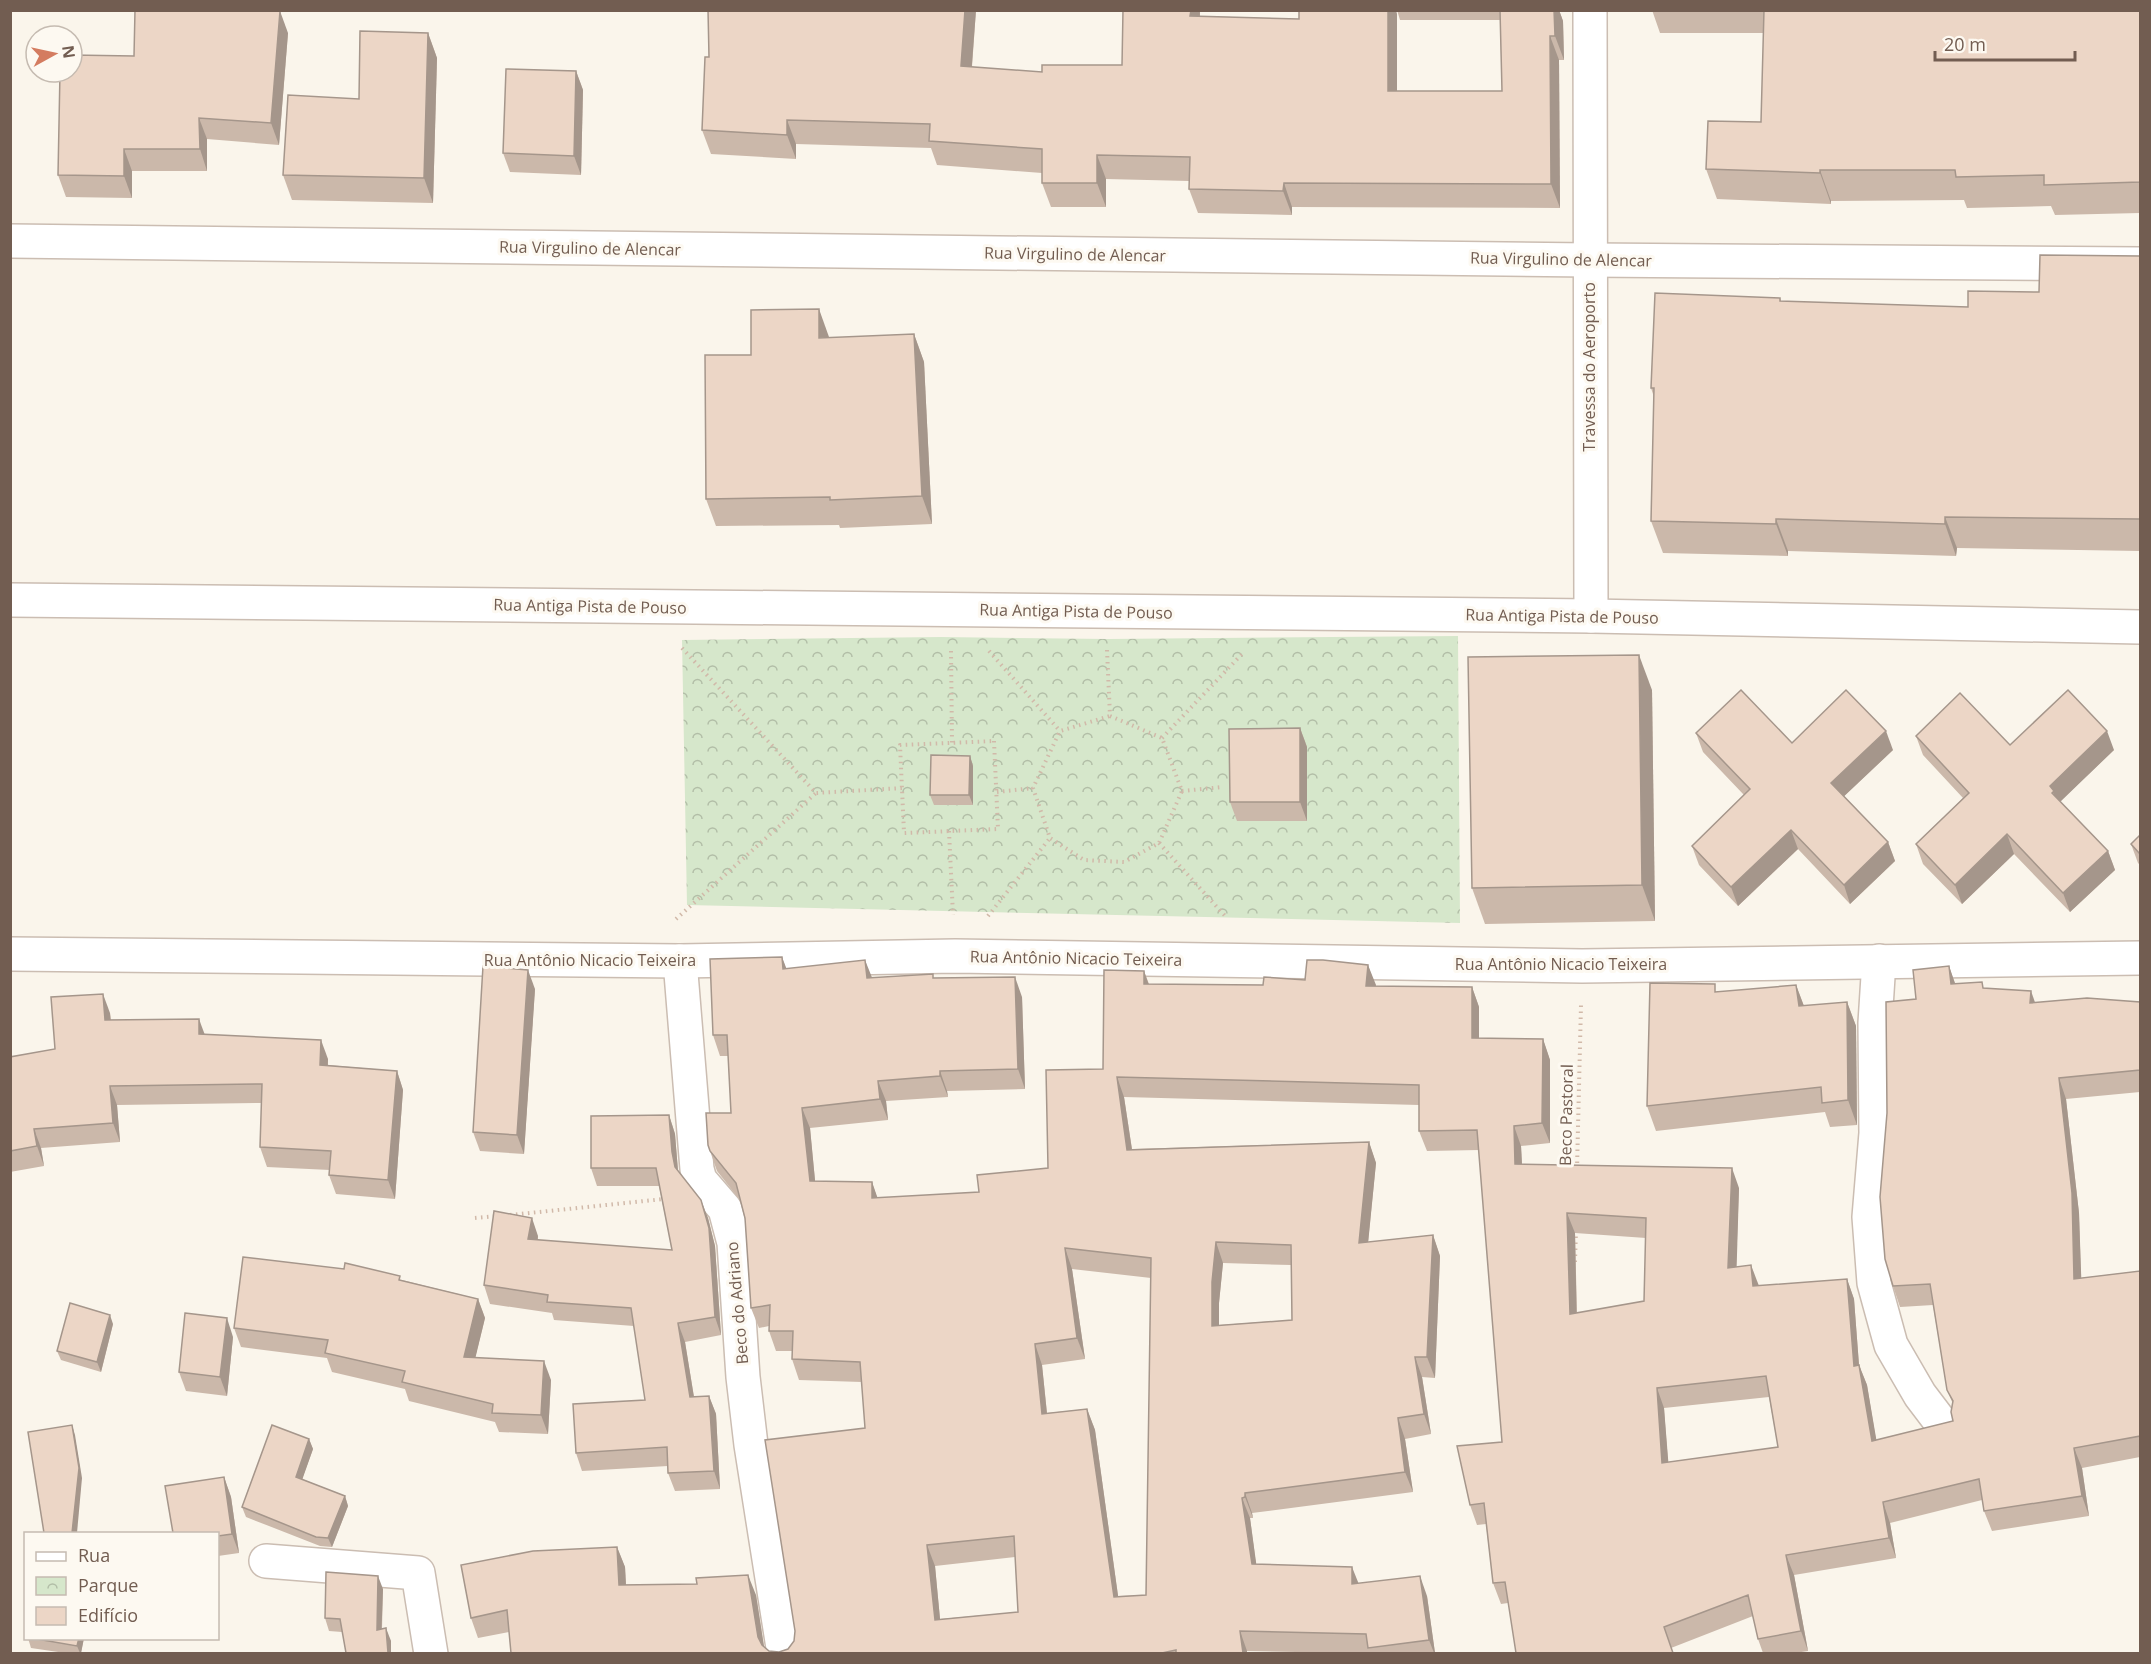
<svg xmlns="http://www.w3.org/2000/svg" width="2151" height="1664" font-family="'Open Sans',sans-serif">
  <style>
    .park { fill: url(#park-crowns) }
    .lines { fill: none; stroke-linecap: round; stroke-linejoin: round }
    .minor-casing { stroke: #cbbdb2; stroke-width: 36 }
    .path { stroke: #d1b9a9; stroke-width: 4; stroke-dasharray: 1.5 4.5; stroke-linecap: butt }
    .minor { stroke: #fff; stroke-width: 33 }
    .wall { fill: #cbb8aa; fill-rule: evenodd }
    .shaded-wall { fill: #a5968b }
    .building { fill: #ecd6c6; stroke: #a5968b; stroke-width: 1.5; fill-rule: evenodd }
    .labels { text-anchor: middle; stroke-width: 6; stroke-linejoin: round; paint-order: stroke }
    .street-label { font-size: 16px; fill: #725d51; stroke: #fdf9f1 }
  </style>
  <defs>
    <pattern id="park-crowns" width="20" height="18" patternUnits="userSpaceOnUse" patternTransform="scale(1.5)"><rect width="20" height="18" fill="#d6e7cb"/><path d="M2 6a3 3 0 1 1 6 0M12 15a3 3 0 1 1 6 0" fill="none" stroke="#b2bea7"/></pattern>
  </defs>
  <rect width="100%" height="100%" fill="#faf5eb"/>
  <polygon class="park" points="1458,636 1460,923 687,905 682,640 941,637 1108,639"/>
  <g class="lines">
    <defs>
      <g id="minor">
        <polyline points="1590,10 1591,616"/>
        <polyline points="10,241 1589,260 2140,264"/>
        <polyline points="10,600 1591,616 2140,627"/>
        <polyline points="10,954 680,961 955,956 1582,966 2140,958"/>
        <polyline points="680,961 697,1169 700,1180 725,1209 734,1243 743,1377 751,1445 784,1654"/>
        <polyline points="1879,961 1875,1023 1876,1133 1869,1217 1874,1283 1891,1345 1920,1395 1942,1424"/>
        <polyline points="266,1561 418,1573 431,1654"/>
      </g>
    </defs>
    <use href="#minor" class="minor-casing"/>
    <g class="path">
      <polyline points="682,648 816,793 903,788"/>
      <polyline points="1107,650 1110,716"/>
      <polyline points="951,651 952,743"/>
      <polyline points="989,651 1060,731"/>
      <polygon points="1110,716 1162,738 1182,791 1159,843 1124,862 1084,860 1050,838 1033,788 1060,731"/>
      <polyline points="1162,738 1242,654"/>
      <polygon points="994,741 998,829 904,833 900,745"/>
      <polyline points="1182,791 1222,787"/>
      <polyline points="997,792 1033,788"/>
      <polyline points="949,831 953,915"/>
      <polyline points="1159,843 1227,918"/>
      <polyline points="988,916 1050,838"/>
      <polyline points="676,919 816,793"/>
      <polyline points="1577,1169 1581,1005"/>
      <polyline points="510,1215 664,1199"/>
      <polyline points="475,1218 497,1216"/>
      <polyline points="1575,1262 1576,1230"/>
    </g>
    <use href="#minor" class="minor"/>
  </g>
  <g class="wall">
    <polygon points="708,10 976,10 972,67 1042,72 1122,65 1123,10 1200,10 1200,16 1299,19 1397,14 1397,91 1502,91 1500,20 1400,20 1397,10 1559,10 1563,21 1564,60 1559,60 1560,208 1292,207 1292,215 1198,213 1189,189 1189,181 1106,179 1106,207 1051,207 1042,183 1042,173 937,165 931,148 796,144 796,159 711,154 702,130 709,57"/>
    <polygon points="1652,10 2140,10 2140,213 2055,215 2051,206 1967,208 1964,200 1831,201 1831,204 1717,199 1706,169 1761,122 1764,33 1660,33"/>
    <polygon points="288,33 279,145 207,139 207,171 132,171 132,198 66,197 58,175 134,56"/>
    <polygon points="428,33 437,58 433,203 292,200 283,175 359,99"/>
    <polygon points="576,71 583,90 581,175 510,172 503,153"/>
    <polygon points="2140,256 2140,551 1957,548 1956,556 1788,551 1788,556 1663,553 1651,521 1654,397 1651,388 1780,298 1781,301 1968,307 2039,292"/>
    <polygon points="914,334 924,362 932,524 840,528 839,525 716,526 706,499 751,355 829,338"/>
    <polygon points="1652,690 1655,921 1485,924 1472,888"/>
    <polygon points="1300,728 1307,747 1307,821 1237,821 1230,802"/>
    <polygon points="1696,733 1792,743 1893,750 1844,796 1888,842 1895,861 1850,904 1798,849 1738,906 1699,865 1692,846 1744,795 1703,752"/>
    <polygon points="1916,736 2010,745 2114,750 2060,801 2108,851 2115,870 2070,912 2014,854 1962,904 1923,864 1916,844 1963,798 1923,755"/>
    <polygon points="970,756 973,766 973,805 934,805 930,795"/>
    <polygon points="2140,835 2140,865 2138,863 2131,844"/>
    <path d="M782 957 786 969 872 978H935L1022 997 1025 1089 947 1091 948 1097 886 1101 888 1120 810 1128 815 1181 872 1182 877 1198 979 1192 1048 1168 1103 1069 1144 971 1149 984 1263 985 1305 980 1368 965 1375 986 1472 987 1479 1007V1038L1543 1039 1550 1060V1143L1521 1146 1522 1164 1739 1188 1736 1267 1759 1286 1847 1279 1854 1299 1859 1365 1867 1385 1876 1440 1953 1421V1404L1947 1390 1933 1305 1900 1307 1893 1286 1916 999 1949 966 1955 984 1985 988 2035 1003 2140 1002V1092L2066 1099 2079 1213 2081 1278 2140 1271V1457L2082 1468 2089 1516 1992 1531 1984 1511 1982 1500 1890 1523 1896 1558 1794 1575 1808 1651 1795 1653H1763L1758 1639 1753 1616 1671 1648 1508 1603 1501 1604 1493 1583 1486 1524 1477 1525 1470 1505 1502 1442 1479 1150 1427 1151 1419 1131V1105L1124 1097 1132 1149 1369 1142 1376 1163 1368 1242 1433 1235 1440 1256 1435 1378 1422 1377 1431 1434 1405 1439 1413 1492 1252 1513 1253 1518H1250L1256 1564 1427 1596 1435 1653H1348L1247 1651V1653H511L509 1632 478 1638 471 1618 617 1547 625 1567 626 1585 756 1595 764 1647 769 1651 779 1652 788 1649 794 1641 865 1428 862 1382 799 1380 792 1359V1351H776L769 1331V1326L759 1328 751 1308 745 1218 740 1200 717 1171 710 1151 731 1113 728 1056H720L713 1035ZM1575 1233 1646 1238 1644 1301 1577 1313ZM1223 1263 1291 1265 1292 1320 1219 1325V1303ZM1072 1269 1151 1278 1146 1595 1118 1596 1095 1430 1087 1409 1047 1413 1042 1365 1085 1359ZM1769 1397 1778 1447 1668 1462 1664 1408ZM1015 1557 1018 1612 940 1619 935 1566Z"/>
    <polygon points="1796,985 1804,1006 1847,1002 1856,1026 1857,1125 1830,1127 1825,1112 1656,1131 1647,1106 1718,992"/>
    <polygon points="535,989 524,1154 480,1151 473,1132"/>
    <polygon points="110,1013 111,1020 205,1034 328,1059 328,1065 397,1071 403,1090 395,1199 336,1194 329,1175 330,1170 267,1167 260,1147 262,1103 117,1105 120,1142 41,1148 44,1166 10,1172 10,1057 55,1049"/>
    <polygon points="669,1115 675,1134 678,1171 708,1218 715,1246 721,1335 685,1342 694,1397 709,1396 716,1414 720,1489 675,1491 668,1473 668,1466 582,1471 576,1453 645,1400 634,1326 554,1320 552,1313 490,1304 484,1285 538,1236 538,1240 672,1250 659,1186 597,1186 591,1168"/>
    <polygon points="344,1269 402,1280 478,1299 485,1318 475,1358 551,1380 548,1434 499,1432 495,1422 409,1401 405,1389 332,1372 327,1358 241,1347 234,1328"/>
    <polygon points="113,1324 101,1372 61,1360 57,1351"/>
    <polygon points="233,1337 227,1396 186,1391 179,1372"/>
    <polygon points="309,1439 313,1449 302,1479 345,1496 348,1506 332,1547 320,1546 246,1517 242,1507"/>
    <polygon points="224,1477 231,1497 239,1553 218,1556 218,1533"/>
    <polygon points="383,1589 382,1629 391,1641 342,1632 329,1631 325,1618"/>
    <polygon points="28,1638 84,1638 81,1653 65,1653 31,1648"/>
  </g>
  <g class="shaded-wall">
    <polygon points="965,10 976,10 970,90 961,66"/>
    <polygon points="1191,10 1200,10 1199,40 1190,16"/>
    <polygon points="1388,10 1396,10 1397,14 1397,115 1388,91"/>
    <polygon points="1554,10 1559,10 1563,21 1564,60 1555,36"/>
    <polygon points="280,11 288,33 279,145 271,123"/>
    <polygon points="428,33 437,58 433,203 424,178"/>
    <polygon points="1550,36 1559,60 1560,208 1551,184"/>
    <polygon points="576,71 583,90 581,175 574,156"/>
    <polygon points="199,118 207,139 207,171 200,149"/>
    <polygon points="787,120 796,144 796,159 787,135"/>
    <polygon points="124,149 132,171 132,198 124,176"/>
    <polygon points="1097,155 1106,179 1106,207 1097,183"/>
    <polygon points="1820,170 1831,201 1831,204 1820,173"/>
    <polygon points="1284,183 1292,207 1292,215 1283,191"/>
    <polygon points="819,309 829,337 819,338"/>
    <polygon points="914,334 924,362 932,524 922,496"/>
    <polygon points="1945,517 1957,548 1956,556 1945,524"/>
    <polygon points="1776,519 1788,551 1788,556 1776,524"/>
    <polygon points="1639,655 1652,690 1655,921 1642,885"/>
    <polygon points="1300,728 1307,747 1307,821 1300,802"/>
    <polygon points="1886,731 1893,750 1838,802 1831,783"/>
    <polygon points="2107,731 2114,750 2059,803 2061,810 2050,786"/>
    <polygon points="970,756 973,766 973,805 969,795"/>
    <polygon points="1791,830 1798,849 1738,906 1731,887"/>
    <polygon points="2007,834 2014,854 1962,904 1955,885"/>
    <polygon points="1888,842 1895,861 1850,904 1844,885"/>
    <polygon points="2108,851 2115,870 2070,912 2063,893"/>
    <polygon points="782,957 790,978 783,969"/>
    <polygon points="865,960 873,980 867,978"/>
    <polygon points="1368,965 1376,985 1374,1006 1366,986"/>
    <polygon points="1949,966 1956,986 1951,984"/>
    <polygon points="528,970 535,989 524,1154 517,1135"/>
    <polygon points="1144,971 1151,991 1144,984"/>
    <polygon points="1015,977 1022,997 1025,1089 1018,1069"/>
    <polygon points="1796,985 1805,1009 1799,1006"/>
    <polygon points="1472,987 1479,1007 1479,1058 1472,1038"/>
    <polygon points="2031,991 2038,1011 2030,1003"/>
    <polygon points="103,994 110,1013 112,1039 105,1020"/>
    <polygon points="1847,1002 1856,1026 1857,1125 1848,1100"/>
    <polygon points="199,1019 206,1038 199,1034"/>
    <polygon points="1543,1039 1550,1060 1550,1143 1542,1123"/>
    <polygon points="321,1040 328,1059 327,1084 320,1065"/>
    <polygon points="397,1071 403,1090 395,1199 388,1180"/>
    <polygon points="940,1071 947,1091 948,1097 940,1076"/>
    <polygon points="1117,1077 1124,1097 1135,1170 1127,1150"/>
    <polygon points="2059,1078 2066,1099 2079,1213 2082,1299 2074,1279"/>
    <polygon points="878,1081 886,1101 888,1120 880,1099"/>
    <polygon points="110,1086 117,1105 120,1142 113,1123"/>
    <polygon points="802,1108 810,1128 817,1201 810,1181"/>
    <polygon points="669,1115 675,1134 678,1171 675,1167 672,1152"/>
    <polygon points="1514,1126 1521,1146 1523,1184 1515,1164"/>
    <polygon points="34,1129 41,1148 44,1166 37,1146"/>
    <polygon points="1369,1142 1376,1163 1366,1264 1359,1243"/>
    <polygon points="1732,1168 1739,1188 1736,1288 1728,1268"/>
    <polygon points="872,1182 879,1202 872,1198"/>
    <polygon points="701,1200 708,1218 715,1246 721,1335 715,1317"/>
    <polygon points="1567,1213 1575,1233 1577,1334 1570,1314"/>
    <polygon points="532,1218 538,1236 535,1258 528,1239"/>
    <polygon points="1433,1235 1440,1256 1435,1378 1427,1357"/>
    <polygon points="1216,1242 1223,1263 1219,1303 1219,1346 1212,1326 1212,1282"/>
    <polygon points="1065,1248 1072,1269 1085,1359 1077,1338"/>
    <polygon points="1751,1265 1759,1286 1753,1286"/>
    <polygon points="1847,1279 1854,1299 1859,1365 1867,1385 1880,1461 1872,1441 1854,1366"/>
    <polygon points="478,1299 485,1318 471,1376 464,1357"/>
    <polygon points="110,1315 113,1324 101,1372 97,1362"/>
    <polygon points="227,1318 233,1337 227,1396 220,1377"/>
    <polygon points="678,1323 685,1342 697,1416 690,1397"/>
    <polygon points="1035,1344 1042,1365 1049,1434 1042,1414"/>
    <polygon points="1415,1357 1422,1377 1431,1434 1424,1414"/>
    <polygon points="544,1361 551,1380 548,1434 541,1415"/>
    <polygon points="1657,1388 1664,1408 1670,1483 1662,1463"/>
    <polygon points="709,1396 716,1414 720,1489 714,1471"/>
    <polygon points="1087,1409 1095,1430 1121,1617 1114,1597"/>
    <polygon points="1398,1418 1405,1439 1413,1492 1405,1472"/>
    <polygon points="72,1425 75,1435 82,1478 77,1533 72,1533"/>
    <polygon points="309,1439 313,1449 300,1486 296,1477"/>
    <polygon points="2074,1448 2082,1468 2089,1516 2082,1496"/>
    <polygon points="224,1477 231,1497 239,1553 232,1534"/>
    <polygon points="1245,1493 1252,1513 1253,1518 1245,1497"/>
    <polygon points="345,1496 348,1506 332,1547 328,1538"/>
    <polygon points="1242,1498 1250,1518 1259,1584 1252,1564"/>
    <polygon points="1883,1502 1890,1523 1896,1558 1889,1538"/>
    <polygon points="927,1545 935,1566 942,1640 935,1620"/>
    <polygon points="617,1547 625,1567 627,1605 619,1585"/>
    <polygon points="1786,1555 1794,1575 1808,1651 1801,1631"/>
    <polygon points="1352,1567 1360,1587 1352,1584"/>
    <polygon points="748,1575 756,1595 765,1653 758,1637"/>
    <polygon points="378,1576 383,1589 381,1643 377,1630"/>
    <polygon points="1420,1576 1427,1596 1435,1653 1434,1653 1429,1640"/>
    <polygon points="386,1628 391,1641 391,1653 388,1653"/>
    <polygon points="1240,1631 1247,1651 1247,1653 1243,1653"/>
    <polygon points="79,1638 84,1638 81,1653 80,1653 77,1646"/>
  </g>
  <g class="building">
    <polygon points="135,10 280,11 271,123 199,118 200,149 124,149 124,176 58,175 60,72 72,72 72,55 134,56"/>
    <polygon points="708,10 965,10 961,66 1042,72 1042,65 1122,65 1123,10 1191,10 1190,16 1299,19 1299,10 1388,10 1388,91 1502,91 1500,10 1554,10 1555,36 1550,36 1551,184 1284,183 1283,191 1189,189 1190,157 1097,155 1097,183 1042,183 1042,149 929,141 930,124 787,120 787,135 702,130 705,57 709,57"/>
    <polygon points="1764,10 2140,10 2140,182 2044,185 2044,175 1956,177 1955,170 1820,170 1820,173 1706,169 1708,121 1761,122"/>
    <polygon points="360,31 428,33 424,178 283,175 288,95 359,99"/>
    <polygon points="506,69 576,71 574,156 503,153"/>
    <polygon points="2040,255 2140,256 2140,519 1945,517 1945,524 1776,519 1776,524 1651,521 1654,388 1651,388 1655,293 1780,298 1780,301 1968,307 1968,291 2039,292"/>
    <polygon points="819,309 819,338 914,334 922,496 830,500 830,497 706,499 705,355 751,355 751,310"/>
    <polygon points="1639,655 1642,885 1472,888 1468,657"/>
    <polygon points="1741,690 1792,743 1846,690 1886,731 1831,783 1888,842 1844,885 1791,830 1731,887 1692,846 1750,789 1696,733"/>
    <polygon points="2068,690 2107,731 2050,786 2054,791 2052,793 2108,851 2063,893 2007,834 1955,885 1916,844 1969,793 1916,736 1960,693 2010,745"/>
    <polygon points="1300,728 1300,802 1230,802 1229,729"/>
    <polygon points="931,755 970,756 969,795 930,795"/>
    <polygon points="2140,835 2140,854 2131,844"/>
    <path d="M782 957 783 969 865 960 867 978 933 974V978L1015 977 1018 1069 940 1071V1076L878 1081 880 1099 802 1108 810 1181 872 1182V1198L979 1192 977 1175 1048 1168 1046 1070 1103 1069 1104 970 1144 971V984L1263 985 1264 977 1305 980 1307 960H1323L1368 965 1366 986 1472 987V1038L1543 1039 1542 1123 1514 1126 1515 1164 1732 1168 1728 1268 1751 1265 1753 1286 1847 1279 1854 1366 1859 1365 1872 1441 1953 1421 1951 1412 1953 1401 1947 1390 1930 1284 1893 1286 1885 1259 1880 1197 1887 1113 1886 1002 1916 999 1913 970 1949 966 1951 984 1982 982 1983 988 2031 991 2030 1003 2087 998 2140 1002V1070L2059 1078 2072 1193 2074 1279 2140 1271V1436L2074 1448 2082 1496 1984 1511 1979 1479 1883 1502 1889 1538 1786 1555 1801 1631 1758 1639 1748 1595 1664 1627 1673 1653H1516L1505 1582 1493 1583 1484 1503 1470 1505 1457 1446 1502 1442 1477 1130 1419 1131V1085L1117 1077 1127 1150 1369 1142 1359 1243 1433 1235 1427 1357H1415L1424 1414 1398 1418 1405 1472 1245 1493V1497L1242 1498 1252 1564 1352 1567V1584L1420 1576 1429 1640 1368 1648 1366 1634 1240 1631 1243 1653H1176V1650L1162 1653H511L507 1610 471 1618 461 1565 533 1551 617 1547 619 1585 697 1584 696 1578 748 1575 758 1637 762 1645 769 1651 779 1652 788 1649 794 1641 795 1631 765 1440 865 1428 860 1362 792 1359 793 1331H769L770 1305 751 1308 745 1218 736 1183 710 1151 708 1145 706 1113H731L727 1035H713L710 959ZM1567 1213 1646 1218 1644 1301 1570 1314ZM1216 1242 1291 1245 1292 1320 1212 1326V1282ZM1065 1248 1151 1258 1146 1595 1114 1597 1087 1409 1042 1414 1035 1344 1077 1338ZM1766 1376 1778 1447 1662 1463 1657 1388ZM1014 1536 1018 1612 935 1620 927 1545Z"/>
    <polygon points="483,966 528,970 517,1135 473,1132"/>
    <polygon points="1650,983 1715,984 1715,992 1796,985 1799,1006 1847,1002 1848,1100 1822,1103 1821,1087 1647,1106"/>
    <polygon points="103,994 105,1020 199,1019 199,1034 321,1040 320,1065 397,1071 388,1180 329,1175 331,1151 260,1147 262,1084 110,1086 113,1123 34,1129 37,1146 10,1151 10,1057 55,1049 51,997"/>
    <polygon points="669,1115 672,1152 675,1167 701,1200 709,1228 715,1317 678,1323 690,1397 709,1396 714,1471 668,1473 667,1447 576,1453 573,1404 645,1400 631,1308 547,1302 548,1295 484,1285 494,1211 532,1218 528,1239 672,1250 656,1168 591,1168 591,1116"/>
    <polygon points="243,1257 344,1269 345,1263 400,1276 399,1280 478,1299 464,1357 544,1361 541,1415 492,1413 493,1404 402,1382 405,1371 325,1353 328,1340 234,1328"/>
    <polygon points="70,1303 110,1315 97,1362 57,1351"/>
    <polygon points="185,1313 227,1318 220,1377 179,1372"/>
    <polygon points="72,1425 79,1468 72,1533 44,1533 28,1432"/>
    <polygon points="272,1425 309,1439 296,1477 345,1496 328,1538 316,1537 242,1507"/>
    <polygon points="224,1477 232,1534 218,1536 218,1533 173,1533 165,1486"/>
    <polygon points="326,1572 378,1576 377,1630 386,1628 388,1653 346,1653 340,1619 325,1618"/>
    <polygon points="31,1638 79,1638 77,1646"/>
  </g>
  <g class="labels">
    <g class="street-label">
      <text transform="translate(590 248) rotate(1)" y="6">Rua Virgulino de Alencar</text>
      <text transform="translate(1075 254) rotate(1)" y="6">Rua Virgulino de Alencar</text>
      <text transform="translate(1561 259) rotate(1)" y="6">Rua Virgulino de Alencar</text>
      <text transform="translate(1589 367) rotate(-90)" y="6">Travessa do Aeroporto</text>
      <text transform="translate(590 606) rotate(1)" y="6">Rua Antiga Pista de Pouso</text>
      <text transform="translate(1076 611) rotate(1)" y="6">Rua Antiga Pista de Pouso</text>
      <text transform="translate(1562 616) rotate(1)" y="6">Rua Antiga Pista de Pouso</text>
      <text transform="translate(1076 958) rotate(1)" y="6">Rua Antônio Nicacio Teixeira</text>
      <text x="590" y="966">Rua Antônio Nicacio Teixeira</text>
      <text x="1561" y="970">Rua Antônio Nicacio Teixeira</text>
      <text transform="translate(1566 1115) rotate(-89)" y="6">Beco Pastoral</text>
      <text transform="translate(737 1303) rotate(-95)" y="6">Beco do Adriano</text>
    </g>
  </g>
  <rect width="2151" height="1664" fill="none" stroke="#725d51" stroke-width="24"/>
  <rect x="24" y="1532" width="195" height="108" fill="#fdf9f1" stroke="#c5bbb1" stroke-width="1.5"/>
  <rect x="36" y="1552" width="30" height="9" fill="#ffffff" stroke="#c5bbb1" stroke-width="1.5"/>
  <text x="78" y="1562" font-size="18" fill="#725d51">Rua</text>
  <rect x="36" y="1577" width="30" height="18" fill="url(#park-crowns)" stroke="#c5bbb1" stroke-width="1.5"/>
  <text x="78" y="1592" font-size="18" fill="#725d51">Parque</text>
  <rect x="36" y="1607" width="30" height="18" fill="#ecd6c6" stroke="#c5bbb1" stroke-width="1.5"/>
  <text x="78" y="1622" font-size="18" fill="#725d51">Edifício</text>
  <g transform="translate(54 54) rotate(82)"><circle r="28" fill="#fdf9f1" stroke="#c5bbb1" stroke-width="1.5"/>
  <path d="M0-4.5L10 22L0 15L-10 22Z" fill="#d47c60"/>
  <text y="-9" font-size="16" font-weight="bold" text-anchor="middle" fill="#725d51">N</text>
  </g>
  <path d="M1935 51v9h140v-9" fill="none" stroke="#725d51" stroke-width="3"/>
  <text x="1944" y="51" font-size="18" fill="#725d51" stroke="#fdf9f1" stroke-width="4.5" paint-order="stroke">20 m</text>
</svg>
